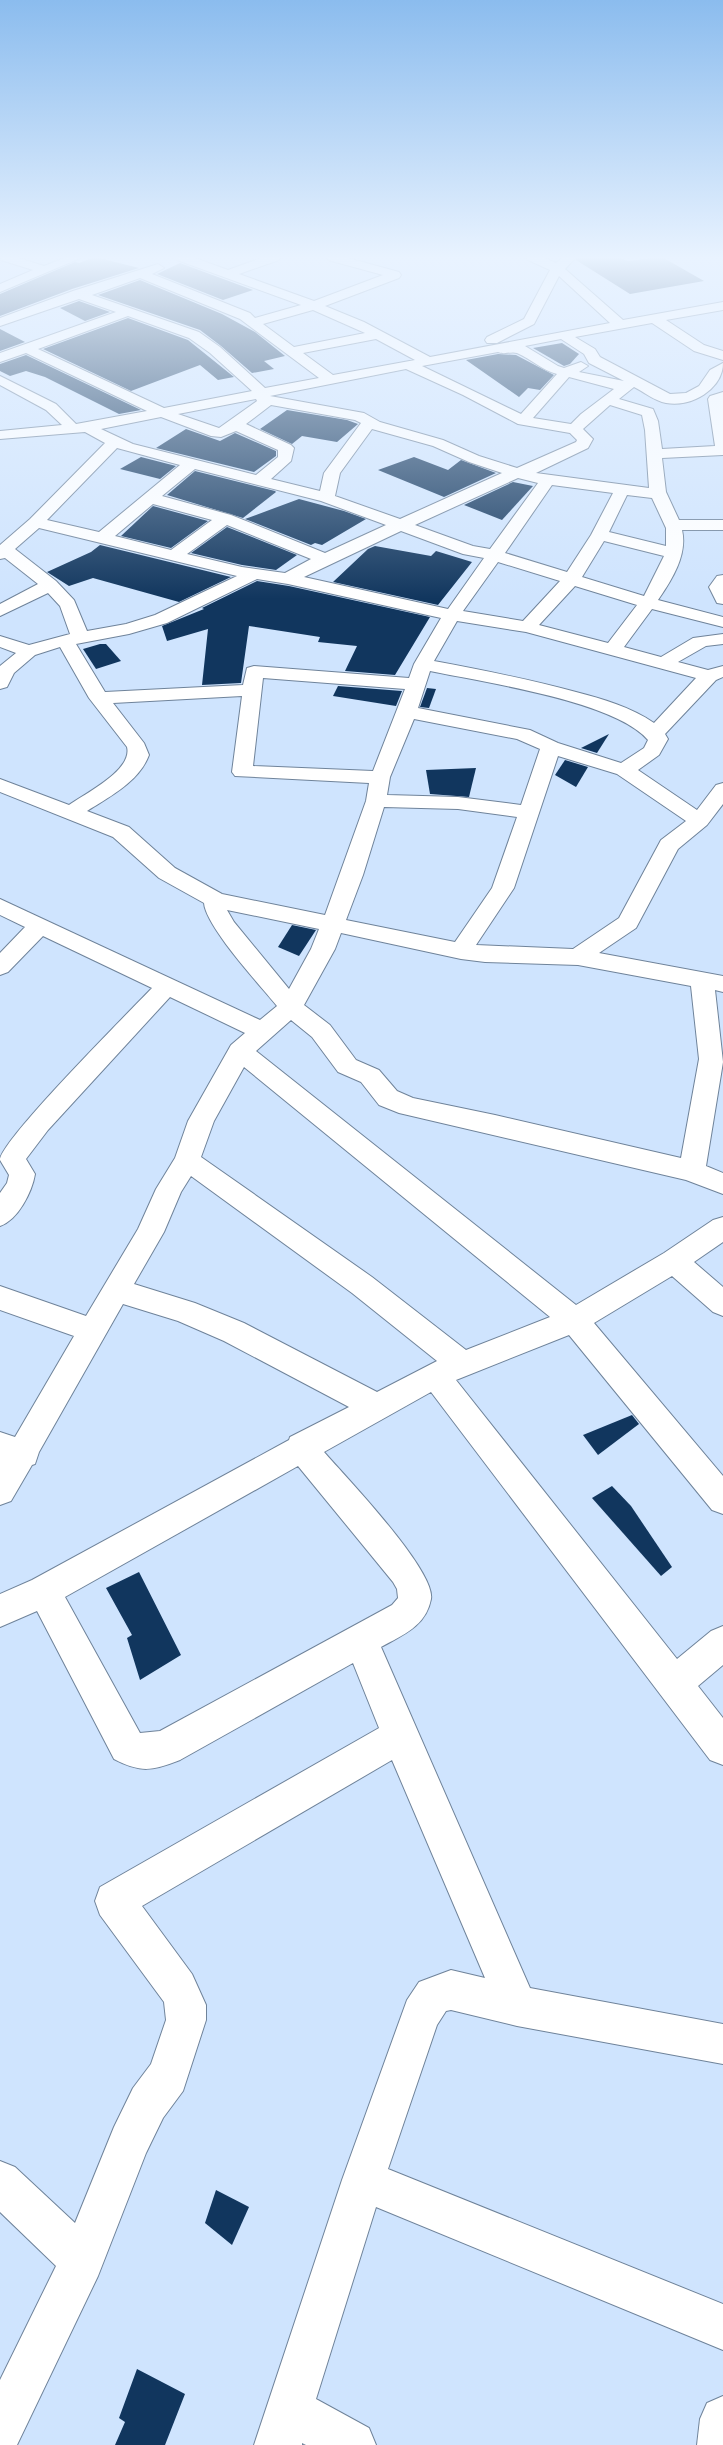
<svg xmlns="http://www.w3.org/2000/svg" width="723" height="2445" font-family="'Roboto Serif',serif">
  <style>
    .building { fill: #11365e }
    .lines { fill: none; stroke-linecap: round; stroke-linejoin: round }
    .minor-casing { stroke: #6f839a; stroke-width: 2 }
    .minor { fill: #fff; fill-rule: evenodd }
  </style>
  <rect width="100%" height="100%" fill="#cfe4fe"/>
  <g class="building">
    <polygon points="95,257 139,268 72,289 0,316 0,294 75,262 79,263"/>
    <polygon points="578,257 617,257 628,261 662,257 704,281 630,294 576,260"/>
    <polygon points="180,263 253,290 223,300 157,274"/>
    <polygon points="140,280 222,314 255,332 285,356 264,361 274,369 252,373 221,346 200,330 98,295"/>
    <polygon points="79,301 110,312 85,321 60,308"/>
    <polygon points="128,318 188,340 234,377 218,380 200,365 131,391 43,349"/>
    <polygon points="0,329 25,342 0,351"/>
    <polygon points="562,343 579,354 570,364 564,366 533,348"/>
    <polygon points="498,354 516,355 554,375 540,390 528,388 519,397 466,360"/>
    <polygon points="26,355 141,410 119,414 45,377 26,371 10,376 0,371 0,364"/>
    <polygon points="287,410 347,420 358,424 337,442 302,436 292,444 260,429"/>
    <polygon points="186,429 220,441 235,433 276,451 276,456 254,472 156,448"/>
    <polygon points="141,457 176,466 160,479 120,469"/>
    <polygon points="414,457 448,470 461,460 496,473 444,497 378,470"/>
    <polygon points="195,471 275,491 276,492 243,518 167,495"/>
    <polygon points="513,482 533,486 502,520 464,505"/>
    <polygon points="299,499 344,511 366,519 322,545 315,543 311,545 245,519"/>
    <polygon points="153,506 208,521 171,548 121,536"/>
    <polygon points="227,527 297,555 276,570 242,565 191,553"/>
    <polygon points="100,545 231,577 179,602 93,578 69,586 47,572 91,552"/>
    <polygon points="375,546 431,556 436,551 472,562 438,605 333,582 368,549"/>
    <polygon points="257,581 289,586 430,617 395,675 345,671 357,646 318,642 320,637 249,626 241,683 202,685 208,629 167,641 162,626 204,609 202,608"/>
    <polygon points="100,644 106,644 121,661 96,669 83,649"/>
    <polygon points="338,686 402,691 396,706 333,696"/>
    <polygon points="427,688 436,689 429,708 420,707"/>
    <polygon points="609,734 597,753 581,748"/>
    <polygon points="565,760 588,767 576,787 555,775"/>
    <polygon points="476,768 469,797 430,794 426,770"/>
    <polygon points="292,925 316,930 299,956 278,947"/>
    <polygon points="632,1415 639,1424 598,1455 583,1435"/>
    <polygon points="612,1486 631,1506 672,1567 661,1576 592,1498"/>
    <polygon points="139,1572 181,1655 140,1680 127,1638 132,1635 106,1588"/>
    <polygon points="216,2190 249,2207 232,2245 205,2223"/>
    <polygon points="137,2369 185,2394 165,2445 115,2445 125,2422 119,2418"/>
  </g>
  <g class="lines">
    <defs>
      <g id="minor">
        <polygon points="0,257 16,257 44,266 67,257 83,257 0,292 0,284 33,270 1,260"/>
        <path d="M175 257H192L228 270 264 257H281L279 260 239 274 314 301 383 275 328 260 326 257H344L399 272 401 275 399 278 325 306 364 322 430 357 610 323 559 276 534 324 497 343H487L485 340 487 337 524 319 550 270 528 260 526 257H542L556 263 563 257H576L565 269 623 320 723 302V310L666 320 704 345 723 351V360L694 351 652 323 575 337 595 349 600 357 670 394 686 393 699 386 710 370 723 363C723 389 691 408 666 403 655 401 644 392 634 387L619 399 653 409 658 421 662 449 715 446 708 399 710 396 723 392V455L662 458 666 492 679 520H723V530H682C688 555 671 581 658 600L723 617V627L652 609 624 647 661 657 693 638 723 634V644L706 646 678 662 708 670 723 666V677L716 680 665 734 668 739 659 755 638 770 697 810 716 785 723 783V804L707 825 678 849 636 928 599 953 723 976V992L715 990 723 1062 706 1166 723 1173V1194L686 1180 399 1113 379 1105 361 1082 338 1072 312 1037 291 1020 256 1051 576 1305 664 1253 713 1220 723 1217V1242L694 1262 723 1287V1316L713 1312 672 1276 594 1323 723 1476V1514L712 1510 569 1335 456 1380 677 1659 711 1631 723 1626V1665L698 1686 723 1718V1765L710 1760 431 1392 324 1452C345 1476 436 1571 431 1599 426 1626 403 1635 381 1647L530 1988 723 2024V2064L517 2026 451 2010 446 2011 437 2025 388 2169 723 2304V2350L376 2207 316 2399 369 2428 376 2445H306L302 2443V2445H254L342 2180 407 2000 419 1982 451 1970 485 1978 392 1760 142 1906 192 1974 206 2005V2020L183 2091 163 2118 146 2153 98 2276 17 2445H0V2380L56 2266 0 2212V2161L15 2167 75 2223 114 2127 133 2088 151 2064 166 2020 164 2002 100 1915 95 1901 100 1887 379 1728 353 1663 180 1760C152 1771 141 1773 114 1759L37 1611 0 1627V1594L32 1580 289 1440 290 1437 349 1407 224 1341 178 1321 123 1304 39 1452 35 1464 32 1465 11 1501 0 1505V1432L15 1437 74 1336 0 1310V1286L86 1316 138 1229 156 1189 175 1158 188 1121 231 1045 245 1033 170 997 48 1130 26 1159 35 1174C32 1192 18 1220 0 1226V1193L7 1183 9 1175 0 1160C0 1141 130 1011 152 988L43 936 8 972 0 975V953L25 927 0 915V899L260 1020 277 1006C260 985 206 927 204 903L159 878 113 837 0 792V779L69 805C86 793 133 770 127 747L89 698 60 647 35 655 14 673 7 687 0 689V666L16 653 0 647V636L29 645 70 634 60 606 48 593 0 616V604L38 584 5 558 0 559V545L30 519 105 443 85 432 0 439V431L62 425 46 410 0 385V376L56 404 76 424 147 411 26 353 0 362V353L116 312 79 299 0 326V318L73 291 158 264 164 268 152 274 250 313 255 318 301 305 177 260ZM140 278 240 319 319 378 265 388 220 347 199 332 92 295ZM313 310 365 333 294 347 263 324ZM128 316 189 338 210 353 252 391 164 408 38 349ZM376 339 415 360 333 375 303 353ZM561 339 584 354 589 363 624 381 579 372 588 366 581 362 564 368 558 366 525 346ZM498 352C505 355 511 351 517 353 531 359 542 370 557 374L521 414 422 366ZM406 369 463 395 518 424 570 433 577 440 576 442 517 468 479 456 443 440 380 422 364 413 270 396ZM569 377 614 389 581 414 571 424 533 418ZM256 399 257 401 219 428 178 414ZM271 405 355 420 361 423 324 473 320 491 271 479 291 461 294 448 291 445 246 424ZM610 405 642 415 645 430 649 488 536 473 588 448 593 439 583 429ZM161 417 211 436 221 437 236 431 278 450V457L256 475 133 444 101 429ZM372 429 433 446 469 462 502 473 400 519 335 496 340 473ZM117 448 180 465 99 532 47 520ZM195 469 321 501 386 525 325 553 231 515 162 496ZM518 478 538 483 490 549 473 546 415 525ZM552 485 613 493 591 535 567 572 505 553ZM627 495 652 498 666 528V546L609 532ZM153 504 212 520 171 550 115 536ZM227 525 311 559 285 573 242 567 187 554ZM39 528 237 576 155 615 126 624 87 631 74 600 56 581 15 549ZM401 531 463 554 484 558 448 609 304 577ZM604 541 664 556 644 596 582 577ZM498 562 560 581 523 621 463 611ZM257 579 288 584 441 618 414 664 409 678 254 666 247 668 243 685 105 692 76 644 129 634 167 623ZM575 586 637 605 608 643 539 625ZM457 621 526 632 696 678 654 723C631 707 603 699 576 692 529 679 482 670 434 661ZM430 671C482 682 615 701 648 740L644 748 621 763 558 743 530 730 418 708ZM263 678 405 689 373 771 253 766ZM242 696 232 772 235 776 369 783 366 801 325 915 222 894 175 868 129 827 87 811C109 797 139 782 149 755L144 743 113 703ZM414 719 517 739 540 749 521 805 458 797 387 795 390 777ZM558 756 617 774 686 821 661 840 619 918 573 949 476 945 514 888ZM384 807 458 809 517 817 492 888 455 942 346 920 363 875ZM227 910 319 929 311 949 289 989 234 922ZM341 933 461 959 485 962 578 965 691 986 699 1059 681 1158 495 1115 413 1098 397 1091 379 1070 356 1060 330 1025 304 1005 335 949ZM244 1067 550 1317 466 1350 372 1277 201 1157 214 1121ZM191 1176 352 1293 437 1361 377 1392 244 1323 195 1303 134 1284 164 1232 181 1192ZM298 1466 393 1582 397 1589 398 1598 392 1605 160 1731 140 1733 65 1597Z"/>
        <polygon points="723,575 723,604 717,603 709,587 717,576"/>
        <polygon points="723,2396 723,2445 697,2445 700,2419 707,2403"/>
      </g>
    </defs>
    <use href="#minor" class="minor-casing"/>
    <use href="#minor" class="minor"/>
  </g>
  <linearGradient id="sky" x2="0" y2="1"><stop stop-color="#8bbcee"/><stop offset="0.43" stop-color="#e9f3ff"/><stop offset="1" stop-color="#e9f3ff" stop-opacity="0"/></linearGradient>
  <rect width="723" height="599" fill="url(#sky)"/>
</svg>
